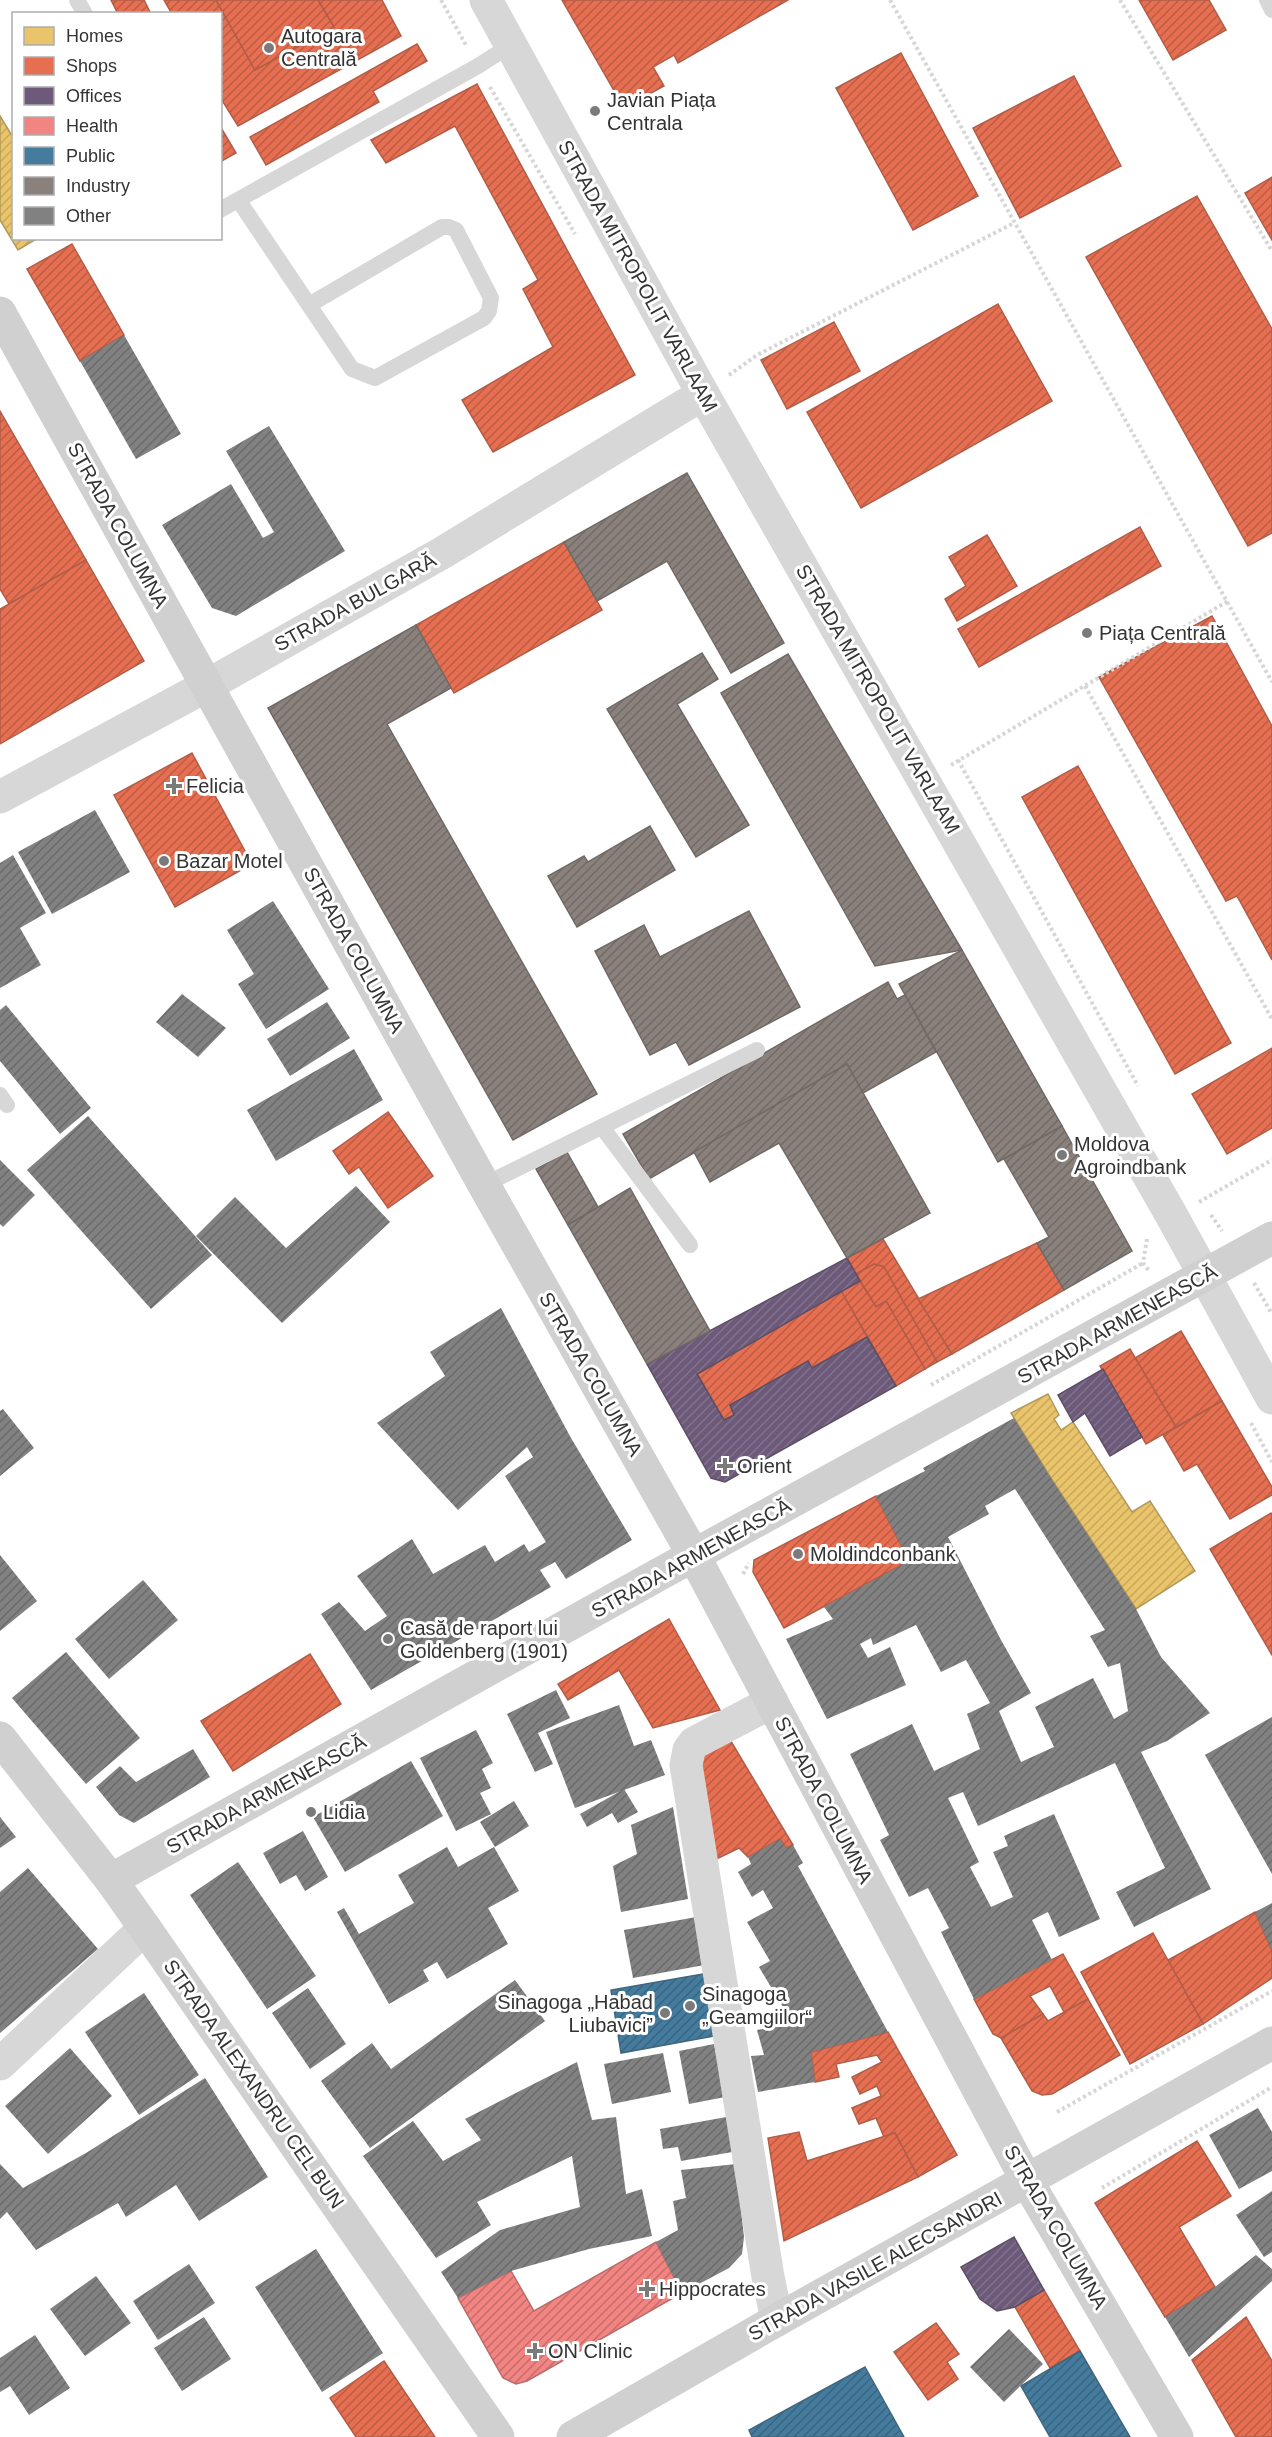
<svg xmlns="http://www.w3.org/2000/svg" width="1272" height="2437" font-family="Arial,sans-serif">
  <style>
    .homes { fill: url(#homes-hatch); stroke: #b2985a; stroke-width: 1.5 }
    .shops { fill: url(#shops-hatch); stroke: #b15d48; stroke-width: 1.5 }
    .offices { fill: url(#offices-hatch); stroke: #5c4e65; stroke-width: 1.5 }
    .health { fill: url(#health-hatch); stroke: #b96c6a; stroke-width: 1.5 }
    .public { fill: url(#public-hatch); stroke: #40657d; stroke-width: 1.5 }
    .industry { fill: url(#industry-hatch); stroke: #706a66; stroke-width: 1.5 }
    .building { fill: url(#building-hatch); fill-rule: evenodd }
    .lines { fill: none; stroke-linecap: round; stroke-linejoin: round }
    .path { stroke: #d6d6d6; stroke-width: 4; stroke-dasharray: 3 3; stroke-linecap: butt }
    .lane { stroke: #d7d7d7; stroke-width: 16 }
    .street { stroke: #d7d7d7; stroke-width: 33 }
    .secondary { stroke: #d0d0d0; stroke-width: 33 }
    .poi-dot { fill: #7a7a7a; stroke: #fff; stroke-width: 2 }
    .labels { text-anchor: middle; stroke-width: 6; stroke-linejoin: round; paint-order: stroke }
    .poi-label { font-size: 20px; fill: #333; stroke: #fff; text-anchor: start }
    .street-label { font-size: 20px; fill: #333; stroke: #fff }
  </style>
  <defs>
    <pattern id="homes-hatch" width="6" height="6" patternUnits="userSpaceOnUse" patternTransform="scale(1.5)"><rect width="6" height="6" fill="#e9c46a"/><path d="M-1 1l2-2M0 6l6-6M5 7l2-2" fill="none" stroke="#c8a95c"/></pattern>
    <pattern id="shops-hatch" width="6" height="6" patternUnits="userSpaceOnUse" patternTransform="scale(1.5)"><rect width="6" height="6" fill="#e76f51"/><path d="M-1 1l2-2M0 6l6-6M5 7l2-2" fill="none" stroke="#bc5c44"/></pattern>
    <pattern id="offices-hatch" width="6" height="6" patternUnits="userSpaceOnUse" patternTransform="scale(1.5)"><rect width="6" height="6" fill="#6d597a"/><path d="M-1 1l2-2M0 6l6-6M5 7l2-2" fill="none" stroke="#82738c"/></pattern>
    <pattern id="health-hatch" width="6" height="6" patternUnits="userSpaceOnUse" patternTransform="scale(1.5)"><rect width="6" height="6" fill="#f28482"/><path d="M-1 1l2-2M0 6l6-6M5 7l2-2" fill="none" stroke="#c56d6b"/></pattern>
    <pattern id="public-hatch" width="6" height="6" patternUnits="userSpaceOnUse" patternTransform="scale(1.5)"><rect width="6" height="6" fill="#457b9d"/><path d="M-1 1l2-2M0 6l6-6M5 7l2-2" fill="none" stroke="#3a6581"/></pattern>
    <pattern id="industry-hatch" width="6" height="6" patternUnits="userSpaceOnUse" patternTransform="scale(1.5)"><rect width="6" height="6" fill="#8a817c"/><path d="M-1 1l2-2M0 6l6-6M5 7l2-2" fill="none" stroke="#716a66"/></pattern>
    <pattern id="building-hatch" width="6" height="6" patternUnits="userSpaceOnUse" patternTransform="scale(1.5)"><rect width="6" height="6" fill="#818181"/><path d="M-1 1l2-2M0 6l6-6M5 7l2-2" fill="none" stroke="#6a6a6a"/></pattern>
  </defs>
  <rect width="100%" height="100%" fill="#fff"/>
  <g class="homes">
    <polygon points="0,116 14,139 14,238 38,238 18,250 0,220"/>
    <polygon points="1048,1394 1059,1415 1054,1419 1061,1430 1073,1422 1132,1512 1150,1501 1195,1571 1136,1609 1049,1475 1011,1413"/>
  </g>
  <g class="shops">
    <polygon points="111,0 144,0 151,14 118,14"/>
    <polygon points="164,0 216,0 255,70 334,27 318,0 382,0 401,36 238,126 220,97 220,14 172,14"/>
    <polygon points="216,0 318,0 334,27 255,70"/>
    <polygon points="562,0 788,0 678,63 674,55 653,67 664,86 624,108"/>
    <polygon points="1139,0 1209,0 1226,30 1173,60"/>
    <polygon points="417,44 427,61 373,91 379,102 266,165 250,137"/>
    <polygon points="901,53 978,196 913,230 836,88"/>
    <polygon points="1074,76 1121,166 1020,218 973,128"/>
    <polygon points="477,84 635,375 493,452 462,400 553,347 523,289 538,280 455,126 386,163 371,140"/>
    <polygon points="220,126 236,153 220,162"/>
    <polygon points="1272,177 1272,240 1245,193"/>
    <polygon points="1197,196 1272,329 1272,533 1248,546 1086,257"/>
    <polygon points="72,244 124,335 80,361 27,269"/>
    <polygon points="998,304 1052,401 861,508 807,412"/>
    <polygon points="834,322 860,371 787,409 761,360"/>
    <polygon points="0,411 86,560 9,604 0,589"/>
    <polygon points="1140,527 1161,566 979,667 958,629"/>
    <polygon points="987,535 1017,586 957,621 945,599 966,586 949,557"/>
    <polygon points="564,542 602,610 454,693 416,625"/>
    <polygon points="86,560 144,661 0,744 0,609"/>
    <polygon points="1212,616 1272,726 1272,960 1237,896 1226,901 1099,677"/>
    <polygon points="192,753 252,864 175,907 114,795"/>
    <polygon points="1078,766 1231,1043 1175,1074 1022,797"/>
    <polygon points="1272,1048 1272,1128 1227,1154 1192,1094"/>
    <polygon points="388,1112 433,1176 388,1208 359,1167 349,1174 333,1151"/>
    <polygon points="883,1239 952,1354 937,1362 884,1267 874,1264 856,1274 847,1258"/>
    <polygon points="1037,1243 1064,1290 952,1354 918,1299"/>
    <polygon points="874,1264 884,1267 937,1362 925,1369 886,1301 876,1307 856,1274"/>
    <polygon points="860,1281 876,1307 886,1301 925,1369 896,1386 841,1291"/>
    <polygon points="841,1291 867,1337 812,1368 808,1361 730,1405 734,1415 724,1420 697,1374"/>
    <polygon points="1181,1331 1222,1401 1176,1427 1135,1358"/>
    <polygon points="1130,1349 1176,1427 1146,1444 1100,1366"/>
    <polygon points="1222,1401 1272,1487 1272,1495 1230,1519 1197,1464 1184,1471 1163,1435"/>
    <polygon points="876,1496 909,1561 784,1628 753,1572 754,1560"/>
    <polygon points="1271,1513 1272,1516 1272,1655 1210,1549"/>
    <polygon points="669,1619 720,1710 653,1728 619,1670 568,1700 558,1684"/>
    <polygon points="310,1654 341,1704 233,1771 201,1721"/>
    <polygon points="729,1738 793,1845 786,1848 780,1839 748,1857 739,1848 708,1863 694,1756"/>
    <polygon points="1255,1912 1272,1951 1272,1978 1203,2024 1168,1960"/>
    <polygon points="1153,1933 1203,2024 1130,2064 1081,1972"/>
    <polygon points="1063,1954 1088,1999 1064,2012 1050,1986 1030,1996 1043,2014 1001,2038 993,2034 974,1999"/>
    <polygon points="1088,1999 1120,2055 1052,2094 1042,2095 1032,2091 1001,2038 1043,2014 1048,2021"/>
    <polygon points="888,2032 957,2155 918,2177 895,2133 884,2137 876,2118 859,2124 852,2108 881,2096 877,2086 860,2094 852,2077 882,2062 877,2055 836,2064 839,2077 815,2082 811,2052"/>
    <polygon points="799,2132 807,2161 895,2133 918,2177 784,2241 768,2138"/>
    <polygon points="1197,2141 1231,2196 1179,2227 1215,2287 1165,2317 1095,2203"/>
    <polygon points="1044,2290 1080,2351 1050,2368 1015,2307"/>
    <polygon points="1246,2317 1272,2361 1272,2437 1236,2437 1192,2360"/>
    <polygon points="936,2323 959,2354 947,2362 958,2379 928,2400 894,2352"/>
    <polygon points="384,2361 435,2437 356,2437 330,2398"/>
  </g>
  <g class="offices">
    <polygon points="847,1258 860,1281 697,1374 724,1420 734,1415 730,1405 808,1361 812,1368 867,1337 896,1386 725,1482 711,1478 647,1364"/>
    <polygon points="1103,1369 1142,1437 1110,1456 1085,1413 1073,1422 1058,1395"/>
    <polygon points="1014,2237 1044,2290 1015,2307 997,2311 980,2299 961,2267"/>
  </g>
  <polygon class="health" points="656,2242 682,2293 527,2381 516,2384 503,2378 458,2298 511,2271 534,2311"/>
  <g class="public">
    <polygon points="708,1973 720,2035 621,2053 611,1990"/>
    <polygon points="1080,2351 1130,2437 1050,2437 1021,2386"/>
    <polygon points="865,2367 904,2437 752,2437 749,2430"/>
  </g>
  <g class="industry">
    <polygon points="687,473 784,643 731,673 667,561 597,601 564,542"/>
    <polygon points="416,625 451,688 387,724 597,1094 513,1140 268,708"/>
    <polygon points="702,653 718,679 677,704 749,825 696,857 607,709"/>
    <polygon points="788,654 962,950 875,966 721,693"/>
    <polygon points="650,826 675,870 577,927 548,876 584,856 588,862"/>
    <polygon points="749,911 800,1007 689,1065 676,1042 650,1055 595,951 644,925 660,957"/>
    <polygon points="962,950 1062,1126 998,1162 899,984"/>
    <polygon points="888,982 897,999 905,995 936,1052 863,1093 847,1064 649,1179 623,1134"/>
    <polygon points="847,1064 930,1213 847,1258 779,1143 710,1182 694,1152"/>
    <polygon points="1062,1126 1132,1251 1064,1290 1037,1243 1049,1237 1004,1159"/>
    <polygon points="567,1152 598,1207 568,1225 536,1169"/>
    <polygon points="630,1188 710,1331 647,1364 568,1225"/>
  </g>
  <g class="building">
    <polygon points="124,335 181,434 136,459 80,361"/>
    <polygon points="269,426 345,551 236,616 212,608 162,525 231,484 263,538 274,532 226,451"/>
    <polygon points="95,810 130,872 52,914 18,852"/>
    <polygon points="13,855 46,913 20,928 41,965 0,988 0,863"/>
    <polygon points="273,901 329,989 266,1029 238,984 254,974 227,930"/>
    <polygon points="182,994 226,1028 198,1057 156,1022"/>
    <polygon points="327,1002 350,1038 290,1076 267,1039"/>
    <polygon points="6,1005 91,1108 60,1134 0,1061 0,1010"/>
    <polygon points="354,1049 383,1100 276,1161 247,1110"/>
    <polygon points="88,1116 212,1255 151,1309 27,1170"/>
    <polygon points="0,1160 35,1195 3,1227 0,1224"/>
    <polygon points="356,1186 390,1222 282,1323 196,1236 235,1197 286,1248"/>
    <polygon points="501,1308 571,1438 632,1540 566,1579 555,1562 540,1570 551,1587 371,1690 321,1614 339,1602 365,1631 387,1616 357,1576 412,1539 433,1574 485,1545 495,1562 524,1544 529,1552 546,1542 505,1476 533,1457 527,1447 458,1510 377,1423 445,1376 430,1352"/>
    <polygon points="3,1409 34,1448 0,1476 0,1411"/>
    <path d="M1014 1418 1049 1475 1136 1609 1161 1657 1210 1713 1167 1741 1141 1752 1211 1889 1134 1927 1116 1892 1165 1868 1115 1763 978 1826 963 1792 948 1798 979 1862 970 1867 991 1907 1013 1897 993 1852 1008 1846 1004 1836 1054 1814 1100 1919 1059 1937 1048 1912 1032 1920 1052 1960 974 1999 941 1932 949 1928 928 1888 909 1897 880 1840 889 1835 850 1754 912 1724 934 1771 980 1749 967 1714 990 1703 966 1660 941 1672 916 1625 873 1645 871 1638 860 1644 868 1658 890 1647 906 1685 827 1719 786 1639 833 1619 824 1607 909 1561 876 1496 925 1471 923 1468ZM1015 1489 1105 1630 1090 1636 1108 1667 1120 1663 1128 1711 1114 1719 1093 1678 1035 1707 1054 1747 1021 1762 999 1711 1031 1693 1001 1640 948 1537 989 1514 985 1506Z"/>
    <polygon points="0,1555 37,1601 0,1631"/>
    <polygon points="143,1580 178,1620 109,1679 75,1639"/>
    <polygon points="66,1652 140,1738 86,1784 12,1698"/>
    <polygon points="556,1690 570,1718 538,1733 553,1764 535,1772 507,1714"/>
    <polygon points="619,1705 634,1746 651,1740 665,1775 575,1808 546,1732"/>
    <polygon points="1272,1717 1272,1874 1205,1755"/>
    <polygon points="476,1730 493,1763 482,1769 491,1788 480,1793 491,1814 456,1831 420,1758"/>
    <polygon points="193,1749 210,1777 134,1823 119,1815 96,1787 120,1766 136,1782"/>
    <polygon points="411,1761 443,1816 345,1872 313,1817"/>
    <polygon points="624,1789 638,1812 618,1823 612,1813 587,1827 580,1814"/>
    <polygon points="514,1801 529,1826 495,1847 480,1822"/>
    <polygon points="673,1807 688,1899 621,1912 613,1866 637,1854 631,1825"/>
    <polygon points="0,1817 16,1837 0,1848"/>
    <polygon points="303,1831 328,1877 305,1891 296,1875 280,1884 263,1853"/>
    <polygon points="780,1839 786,1848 793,1845 803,1863 798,1866 888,2032 811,2052 815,2082 758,2092 751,2056 764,2055 757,2030 793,2024 759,1967 770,1961 747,1922 773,1908 763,1890 752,1897 738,1872 751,1864 748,1857"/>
    <polygon points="447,1847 458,1867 494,1847 519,1891 488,1908 508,1944 447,1979 437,1962 423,1970 429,1981 389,2004 337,1912 344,1908 359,1934 414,1903 398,1875"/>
    <polygon points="238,1862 316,1976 267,2009 190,1895"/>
    <polygon points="28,1868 98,1949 0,2033 0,1892"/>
    <polygon points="1272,1903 1272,1951 1255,1912"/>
    <polygon points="702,1916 710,1964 633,1978 624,1930"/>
    <polygon points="515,1980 545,2021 370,2148 321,2081 372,2043 391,2069"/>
    <polygon points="308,1988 346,2044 310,2069 272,2013"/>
    <polygon points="144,1993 199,2075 139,2115 85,2032"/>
    <polygon points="714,2044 725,2097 689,2104 679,2051"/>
    <polygon points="70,2048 112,2096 48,2154 5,2106"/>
    <polygon points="663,2053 671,2092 612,2104 604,2064"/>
    <polygon points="577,2062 592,2120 616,2117 626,2194 642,2189 652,2236 589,2249 511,2271 458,2298 441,2272 500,2230 580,2207 572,2156 477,2202 491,2225 436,2258 363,2156 413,2121 443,2161 481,2140 465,2119"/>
    <polygon points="205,2078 268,2177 199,2221 176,2185 126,2217 118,2203 36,2250 7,2212 0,2219 0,2164 23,2188 86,2153"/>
    <polygon points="1258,2108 1272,2132 1272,2171 1239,2189 1209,2135"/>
    <polygon points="732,2116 738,2151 681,2161 678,2147 663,2149 660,2129"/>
    <polygon points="736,2164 744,2237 742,2254 729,2268 682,2293 656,2242 678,2230 673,2201 686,2198 681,2170"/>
    <polygon points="1272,2191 1272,2252 1264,2257 1236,2215"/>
    <polygon points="316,2249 383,2353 322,2392 255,2287"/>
    <polygon points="1256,2255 1272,2269 1272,2281 1189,2357 1165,2317 1215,2287"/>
    <polygon points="189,2264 215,2303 158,2340 133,2301"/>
    <polygon points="96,2276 131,2323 85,2356 50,2309"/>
    <polygon points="204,2317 231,2359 182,2391 154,2348"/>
    <polygon points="1009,2329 1043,2364 1004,2402 970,2367"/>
    <polygon points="35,2335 70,2388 29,2415 10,2386 0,2392 0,2358"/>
  </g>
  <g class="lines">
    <g class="path">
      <polyline points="441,0 467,47"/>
      <polyline points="890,0 1272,682"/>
      <polyline points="1120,0 1272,251"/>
      <polyline points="490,87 575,234"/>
      <polyline points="729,375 757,355 1014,223"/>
      <polyline points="1085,686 1272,1019"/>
      <polyline points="958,760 1138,1086"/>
      <polyline points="951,765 1228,601"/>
      <polyline points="1199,1202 1272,1160"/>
      <polyline points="1211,1215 1222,1231"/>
      <polyline points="1147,1239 1143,1263 1149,1271"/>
      <polyline points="1254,1283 1272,1314"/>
      <polyline points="931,1385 1143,1263"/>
      <polyline points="1251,1423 1272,1462"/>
      <polyline points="743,1574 749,1563"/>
      <polyline points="1057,2112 1272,1991"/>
      <polyline points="1102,2188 1272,2087"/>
    </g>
    <g class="lane">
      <polyline points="77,0 85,14"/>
      <polyline points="1267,0 1272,10"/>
      <polyline points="239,201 352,369 375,378 484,318 489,311 491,298 456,230 449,227 442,227 309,305"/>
      <polyline points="220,210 478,66 511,45"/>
      <polyline points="0,1095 7,1105"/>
      <polyline points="602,1127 690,1245"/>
      <polyline points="484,1185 757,1050"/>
    </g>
    <g class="street">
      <polyline points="486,0 703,394 1173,1218 1272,1398"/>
      <polyline points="0,797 208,685 442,553 703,394"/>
      <polyline points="772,1702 694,1743 689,1750 686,1765 768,2277 777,2320"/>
      <polyline points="0,2064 145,1928"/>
    </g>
    <g class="secondary">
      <polyline points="0,313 484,1185 694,1556 1027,2181 1177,2437"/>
      <polyline points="0,1738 111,1880 145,1928 498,2437"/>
      <polyline points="111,1880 656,1576 1272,1238"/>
      <polyline points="573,2437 777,2320 1272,2043"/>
    </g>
  </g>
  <g class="poi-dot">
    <circle cx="269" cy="48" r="6"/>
    <circle cx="595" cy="111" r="6"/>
    <circle cx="1087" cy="633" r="6"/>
    <path d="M171 777h6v6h6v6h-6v6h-6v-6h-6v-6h6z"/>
    <circle cx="164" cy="861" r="6"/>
    <circle cx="1062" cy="1155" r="6"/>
    <path d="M722 1457h6v6h6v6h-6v6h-6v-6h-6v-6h6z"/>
    <circle cx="798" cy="1554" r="6"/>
    <circle cx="388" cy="1639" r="6"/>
    <circle cx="311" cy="1812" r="6"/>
    <circle cx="690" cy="2006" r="6"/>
    <circle cx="665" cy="2013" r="6"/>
    <path d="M644 2280h6v6h6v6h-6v6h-6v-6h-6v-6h6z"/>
    <path d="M532 2342h6v6h6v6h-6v6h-6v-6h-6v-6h6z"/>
  </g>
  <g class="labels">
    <g class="poi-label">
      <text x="281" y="43">Autogara<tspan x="281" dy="23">Centrală</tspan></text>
      <text x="607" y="107">Javian Piața<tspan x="607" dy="23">Centrala</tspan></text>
      <text x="1099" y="640">Piața Centrală</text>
      <text x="186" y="793">Felicia</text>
      <text x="176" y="868">Bazar Motel</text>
      <text x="1074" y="1151">Moldova<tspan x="1074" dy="23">Agroindbank</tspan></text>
      <text x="737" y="1473">Orient</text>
      <text x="810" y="1561">Moldindconbank</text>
      <text x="400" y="1635">Casă de raport lui<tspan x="400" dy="23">Goldenberg (1901)</tspan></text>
      <text x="323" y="1819">Lidia</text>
      <text x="702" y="2001">Sinagoga<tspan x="702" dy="23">„Geamgiilor“</tspan></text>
      <text x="653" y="2009" text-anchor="end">Sinagoga „Habad<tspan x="653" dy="23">Liubavici”</tspan></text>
      <text x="659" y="2296">Hippocrates</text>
      <text x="548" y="2358">ON Clinic</text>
    </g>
    <g class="street-label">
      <text transform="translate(638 276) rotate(61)" y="7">STRADA MITROPOLIT VARLAAM</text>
      <text transform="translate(118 525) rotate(61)" y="7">STRADA COLUMNA</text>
      <text transform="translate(355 602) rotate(-29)" y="7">STRADA BULGARĂ</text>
      <text transform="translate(878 699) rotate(60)" y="7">STRADA MITROPOLIT VARLAAM</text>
      <text transform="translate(354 950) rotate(61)" y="7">STRADA COLUMNA</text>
      <text transform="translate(1117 1324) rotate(-29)" y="7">STRADA ARMENEASCĂ</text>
      <text transform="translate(591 1374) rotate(60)" y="7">STRADA COLUMNA</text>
      <text transform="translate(691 1558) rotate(-29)" y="7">STRADA ARMENEASCĂ</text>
      <text transform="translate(266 1794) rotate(-29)" y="7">STRADA ARMENEASCĂ</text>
      <text transform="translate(824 1800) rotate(62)" y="7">STRADA COLUMNA</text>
      <text transform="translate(254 2084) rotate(55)" y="7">STRADA ALEXANDRU CEL BUN</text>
      <text transform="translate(1056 2227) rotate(60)" y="7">STRADA COLUMNA</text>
      <text transform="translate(875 2266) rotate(-29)" y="7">STRADA VASILE ALECSANDRI</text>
    </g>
  </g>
  <rect x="12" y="12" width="210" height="228" fill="#ffffff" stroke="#adadad" stroke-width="1.5"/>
  <rect x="24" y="27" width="30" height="18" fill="#e9c46a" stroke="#adadad" stroke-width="1.5"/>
  <text x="66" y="42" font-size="18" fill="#333333">Homes</text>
  <rect x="24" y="57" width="30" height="18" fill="#e76f51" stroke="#adadad" stroke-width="1.5"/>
  <text x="66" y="72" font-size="18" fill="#333333">Shops</text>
  <rect x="24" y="87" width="30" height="18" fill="#6d597a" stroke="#adadad" stroke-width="1.5"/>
  <text x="66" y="102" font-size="18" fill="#333333">Offices</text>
  <rect x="24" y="117" width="30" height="18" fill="#f28482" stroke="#adadad" stroke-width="1.5"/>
  <text x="66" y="132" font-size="18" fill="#333333">Health</text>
  <rect x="24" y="147" width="30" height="18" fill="#457b9d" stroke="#adadad" stroke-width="1.5"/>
  <text x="66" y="162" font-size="18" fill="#333333">Public</text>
  <rect x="24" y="177" width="30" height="18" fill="#8a817c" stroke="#adadad" stroke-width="1.5"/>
  <text x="66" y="192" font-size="18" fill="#333333">Industry</text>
  <rect x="24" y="207" width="30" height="18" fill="#818181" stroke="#adadad" stroke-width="1.5"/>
  <text x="66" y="222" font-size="18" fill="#333333">Other</text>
</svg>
